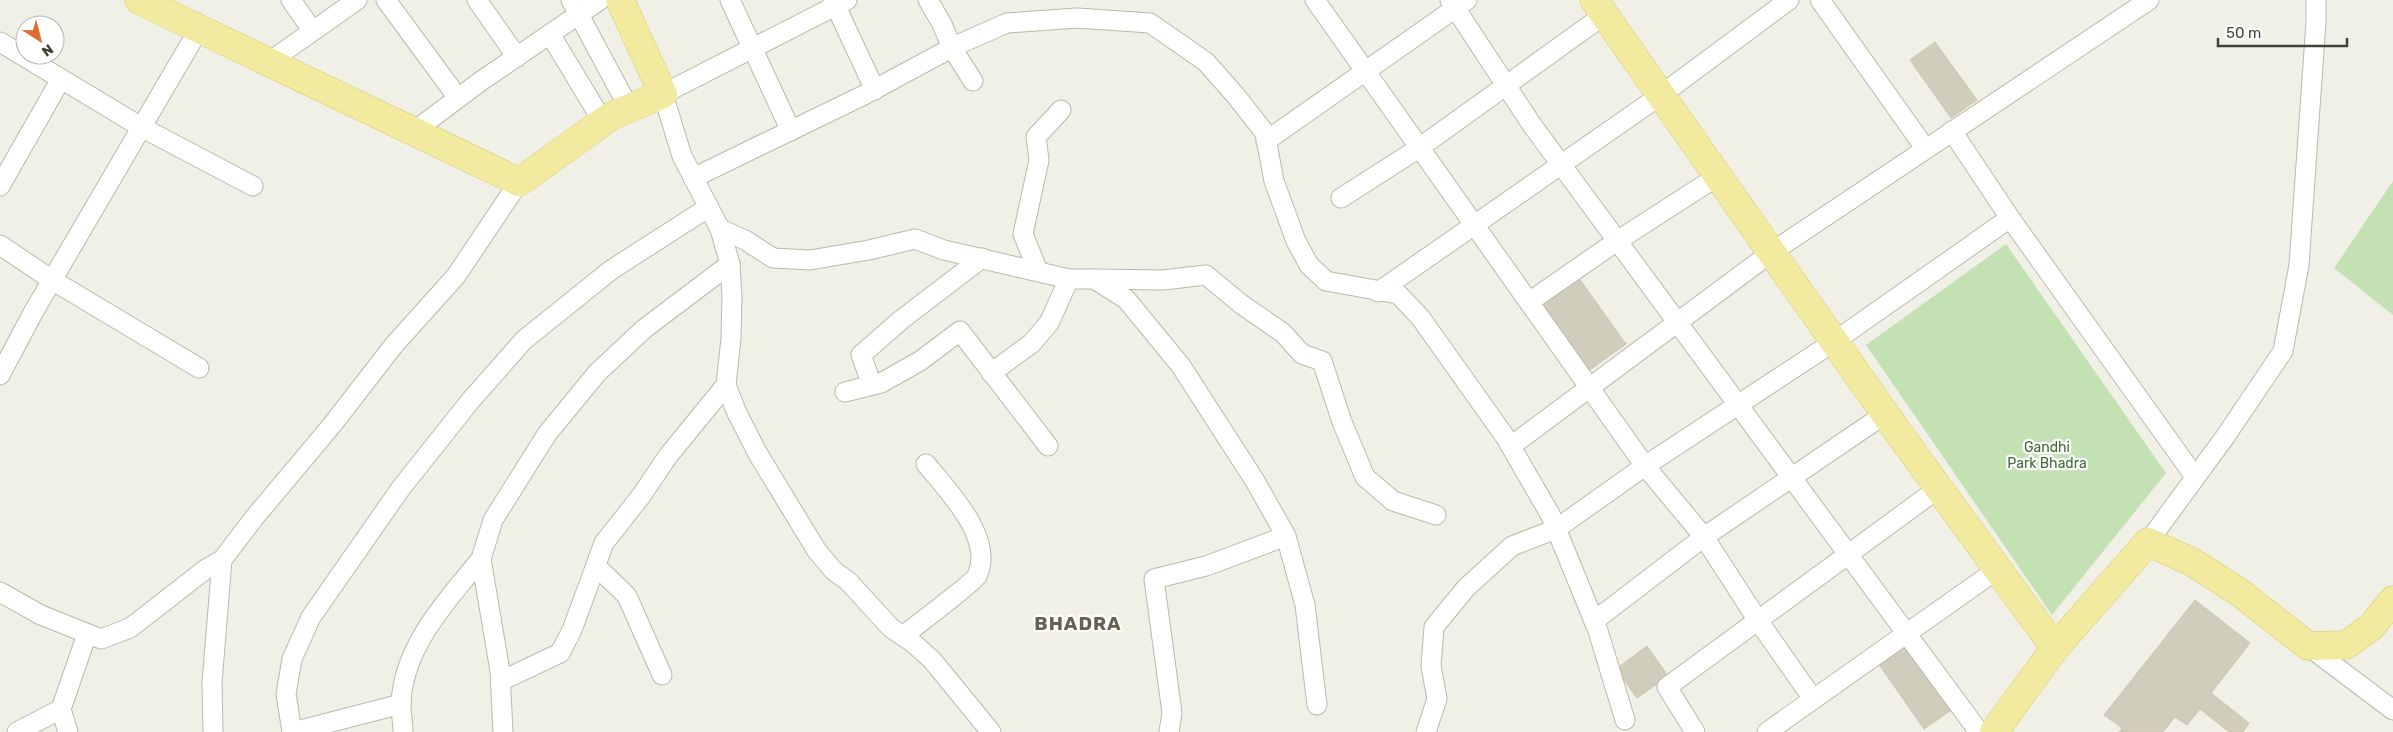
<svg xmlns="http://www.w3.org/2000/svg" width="2393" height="732" font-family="Rubik,sans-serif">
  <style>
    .green { fill: #c4e1b4 }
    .building { fill: #d1cdbd; stroke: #cbc6b1 }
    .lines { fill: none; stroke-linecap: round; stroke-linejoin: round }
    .minor-casing { stroke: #bbb9aa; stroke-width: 21 }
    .primary-casing { stroke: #d5ca70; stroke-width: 29 }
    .minor { stroke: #fff; stroke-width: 19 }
    .primary { stroke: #f2ea9e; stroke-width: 28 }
    .labels { text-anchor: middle; stroke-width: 4.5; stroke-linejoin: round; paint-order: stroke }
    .park-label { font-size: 14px; fill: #3c6e31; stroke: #fff }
    .district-label { font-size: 19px; font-weight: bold; letter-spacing: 1px; fill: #65604f; stroke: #fff }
  </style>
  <rect width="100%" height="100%" fill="#f1f0e6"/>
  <g class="green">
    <polygon points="2393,181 2393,315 2334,268"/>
    <polygon points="2006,244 2166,473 2052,615 1866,345"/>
  </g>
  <g class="building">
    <polygon points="1935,42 1977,100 1951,118 1910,60"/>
    <polygon points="1578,277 1626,344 1587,372 1539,306"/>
    <polygon points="2195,600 2250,643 2211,693 2249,723 2243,732 2229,732 2200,709 2187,725 2175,717 2163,732 2119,732 2122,728 2104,715"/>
    <polygon points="1904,644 1950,711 1924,729 1878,663"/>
    <polygon points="1647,646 1668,676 1637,698 1616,669"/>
  </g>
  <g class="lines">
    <defs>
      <g id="minor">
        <polyline points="291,0 312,30"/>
        <polyline points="386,0 458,98"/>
        <polyline points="477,0 517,57"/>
        <polyline points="571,0 629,108"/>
        <polyline points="730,0 791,131"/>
        <polyline points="833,0 875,90"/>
        <polyline points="928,0 942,24 952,48 973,81"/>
        <polyline points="1315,0 1645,466 1704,537 1757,619 1813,699"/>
        <polyline points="1450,0 1532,125 1979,732"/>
        <polyline points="1820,0 1925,148"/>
        <polyline points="550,34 603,122"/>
        <polyline points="0,42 141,127 253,186"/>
        <polyline points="269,62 357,0"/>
        <polyline points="1952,131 2010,218 2195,477"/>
        <polyline points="413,132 481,81 600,0"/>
        <polyline points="1266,141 1467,0"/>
        <polyline points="693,178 864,95 957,45 1007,23 1077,18 1150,23 1206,62 1236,96 1265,133 1274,181 1296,241 1309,265 1326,281 1398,294 1420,317 1506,438 1551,516 1598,631 1625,720"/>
        <polyline points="0,186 61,79"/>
        <polyline points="1341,198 1419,148 1604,15"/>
        <polyline points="720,229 745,240 773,258 810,260 869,250 915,239 944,250 1069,279 1094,279 1126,299 1181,366 1255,481 1286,536 1305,605 1317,705"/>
        <polyline points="0,245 52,280 199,368"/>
        <polyline points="1038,271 1023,234 1039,160 1036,137 1061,110"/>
        <polyline points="1095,279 1163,280 1206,275 1241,304 1283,333 1302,354 1322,361 1342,422 1365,477 1393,501 1436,515"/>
        <polyline points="1378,292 1661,95 1789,0"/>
        <polyline points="1529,302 1617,241 1718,176"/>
        <polyline points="991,373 1032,343 1049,323 1069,279"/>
        <polyline points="0,375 34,311 199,29"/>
        <polyline points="726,385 737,413 758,454 817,551 834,571 848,581 891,628 912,642 932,660 991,732"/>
        <polyline points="872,385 861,355 901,320 982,258"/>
        <polyline points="845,392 881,383 920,361 960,331 1048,446"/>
        <polyline points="1511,446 1772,252 2149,0"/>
        <polyline points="2148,542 2225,437 2283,351 2299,265 2316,22 2316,0"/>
        <polyline points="596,566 627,596 662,675"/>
        <polyline points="0,592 41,615 101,639 130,628 206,569 222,560"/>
        <polyline points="1594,621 1704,537 1885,414"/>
        <path d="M903 636C914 627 973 583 977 576 995 538 948 491 926 464"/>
        <polyline points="2308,646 2393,710"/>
        <polyline points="501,681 560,653 572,630 604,543 641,496 668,456 726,385 731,338 732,296 730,264 720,229 682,156 663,94 847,0"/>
        <polyline points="17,732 61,709"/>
        <polyline points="68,732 61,709 87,634"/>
        <polyline points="213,732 212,683 222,560 254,518 332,425 394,345 456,276 519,182"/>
        <polyline points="292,732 286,694 292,659 311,617 401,488 471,400 524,340 611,270 709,207"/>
        <polyline points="293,732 401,704"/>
        <path d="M403 732C403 723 401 714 401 705 402 648 447 600 481 559"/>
        <polyline points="503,732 500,671 481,559 493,520 547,434 597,373 644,329 730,264"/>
        <polyline points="1169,732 1172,713 1154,579 1206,566 1286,536"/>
        <polyline points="1426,732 1437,699 1431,666 1434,627 1466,588 1512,546 1556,529 1645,466 1835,341 2010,218"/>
        <polyline points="1695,732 1667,687 1939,488"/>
        <polyline points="1767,732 1998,569"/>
      </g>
      <g id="primary">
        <polyline points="139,0 519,182 611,116 663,94 620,0"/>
        <polyline points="1594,0 1900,435 2055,648"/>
        <polyline points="1994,732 2055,648 2148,542 2192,562 2239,592 2308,646 2346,645 2371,627 2393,600"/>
      </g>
    </defs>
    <use href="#minor" class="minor-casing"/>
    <use href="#primary" class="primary-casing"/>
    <use href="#minor" class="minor"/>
    <use href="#primary" class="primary"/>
  </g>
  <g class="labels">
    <g class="park-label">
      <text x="2047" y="452">Gandhi<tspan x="2047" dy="16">Park Bhadra</tspan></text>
    </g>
    <g class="district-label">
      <text x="1078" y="630">BHADRA</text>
    </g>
  </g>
  <g transform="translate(40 40) rotate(144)"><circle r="24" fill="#ffffff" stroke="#b4b3af"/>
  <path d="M0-4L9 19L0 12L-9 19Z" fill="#e16a2d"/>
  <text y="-8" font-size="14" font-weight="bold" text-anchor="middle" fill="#434136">N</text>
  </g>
  <path d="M2218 38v8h129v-8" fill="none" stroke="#434136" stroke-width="2.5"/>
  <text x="2226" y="38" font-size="15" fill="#434136" stroke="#ffffff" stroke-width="4" paint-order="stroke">50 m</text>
</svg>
